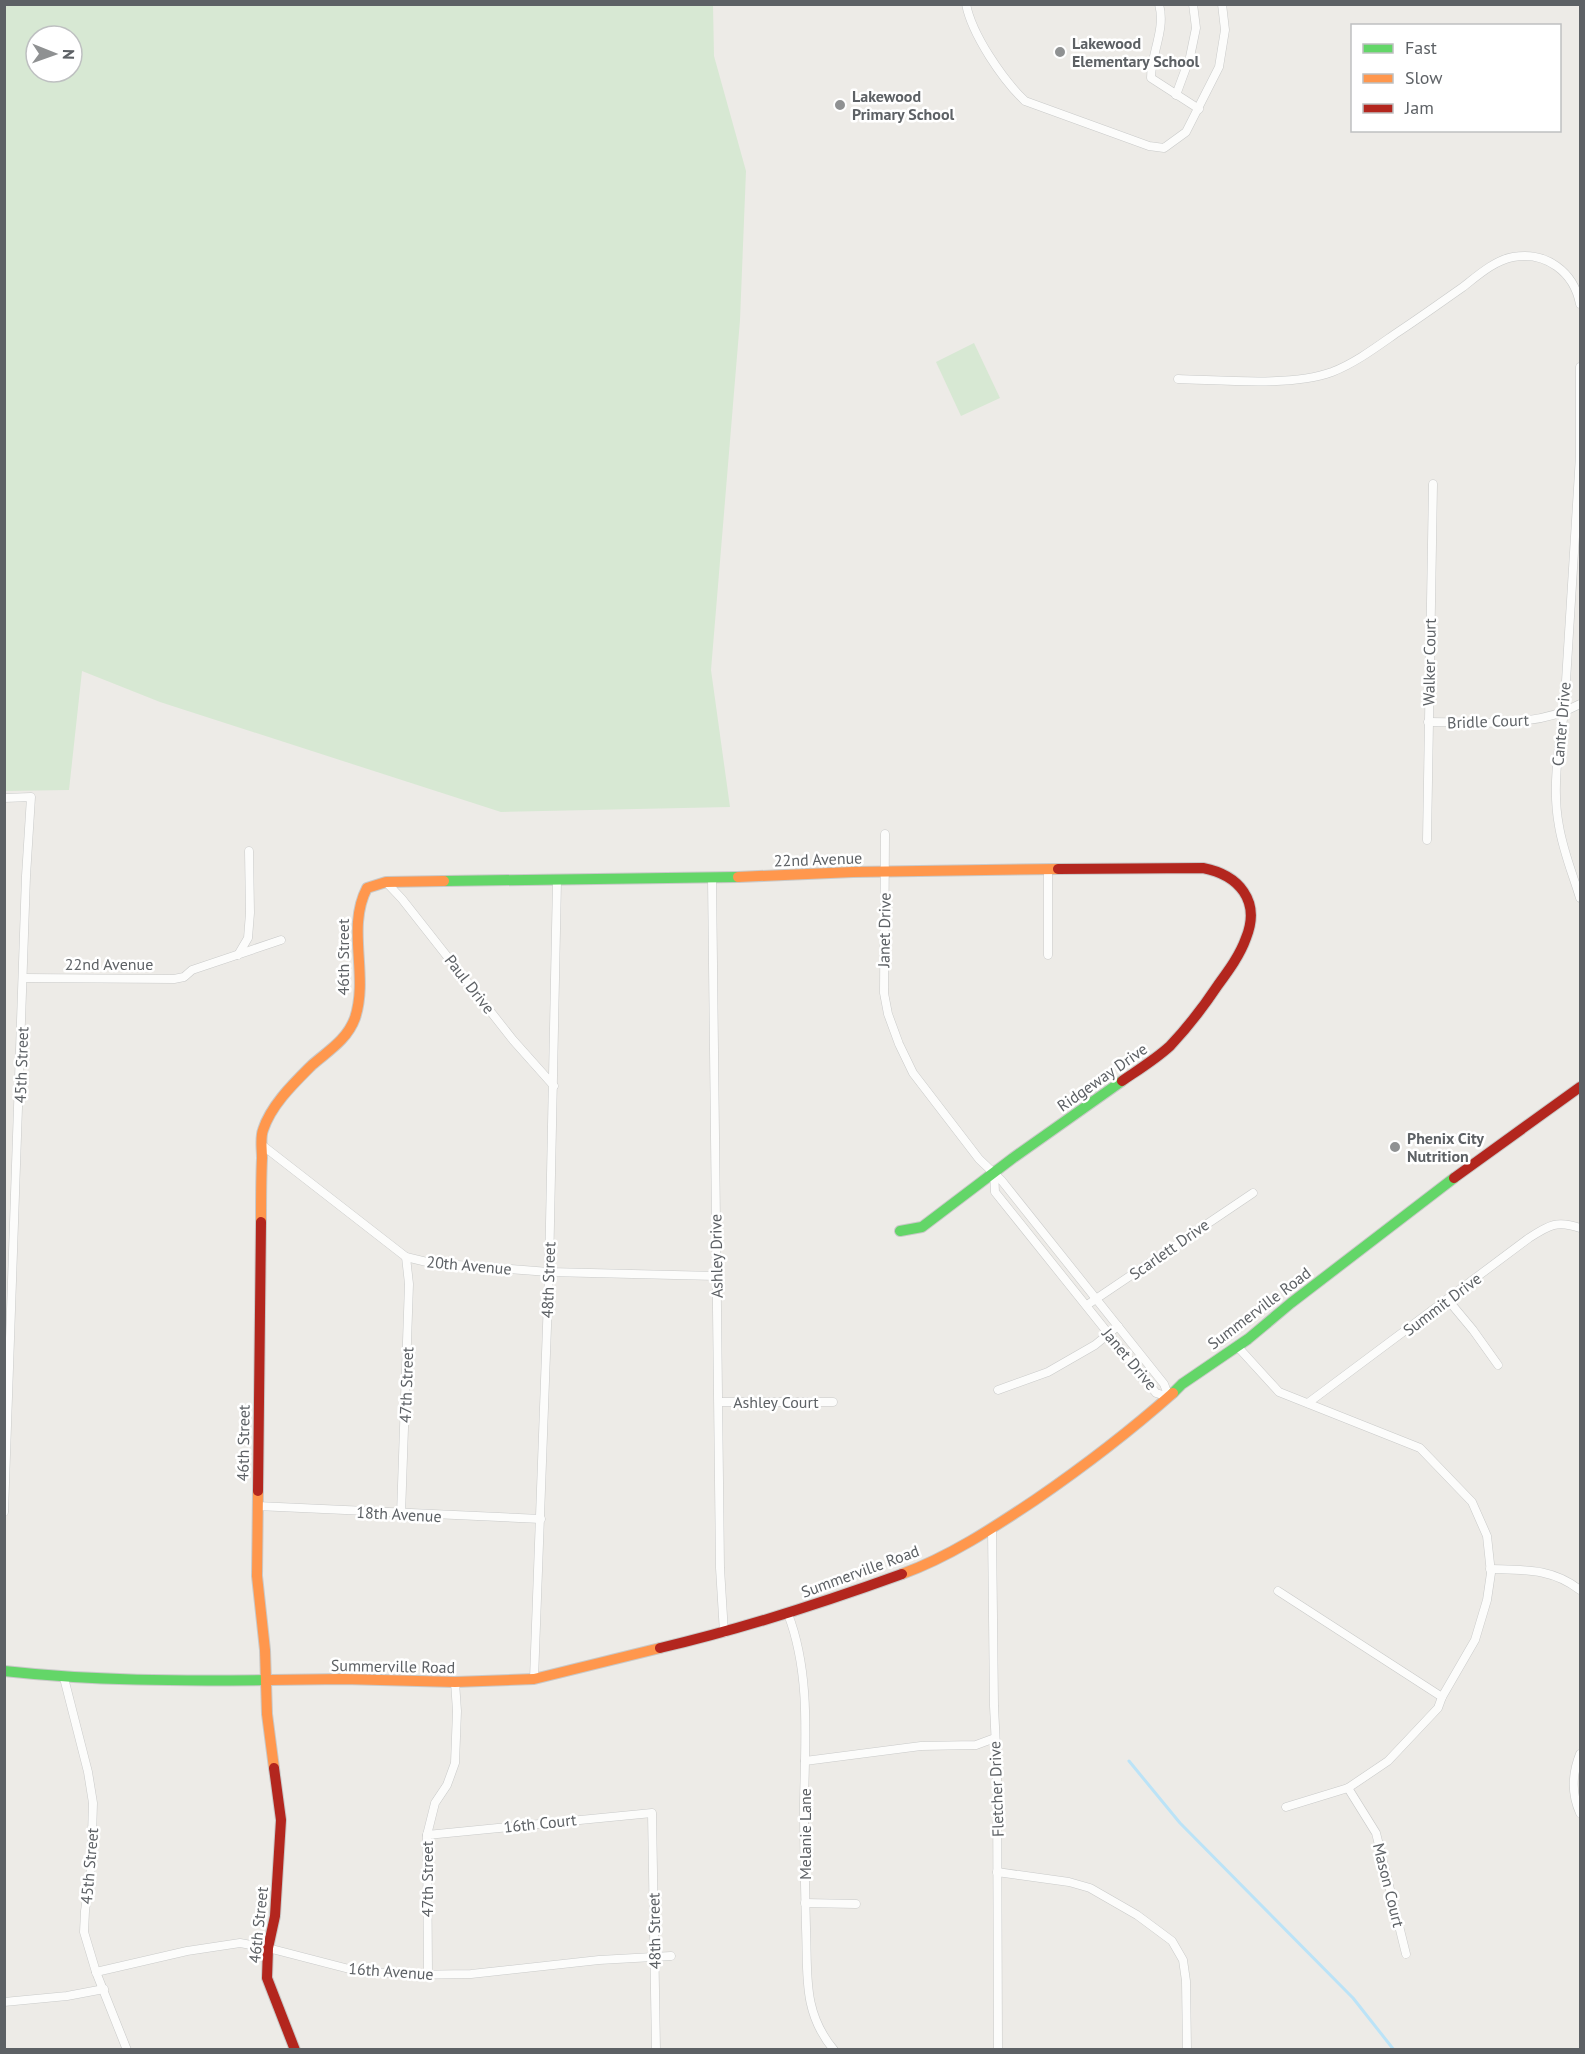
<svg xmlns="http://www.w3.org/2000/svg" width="1585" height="2054" font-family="'PT Sans',sans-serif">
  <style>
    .grass { fill: #d7e8d3; fill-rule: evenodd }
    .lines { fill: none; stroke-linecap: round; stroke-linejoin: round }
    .stream { stroke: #bbe3f7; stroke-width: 3 }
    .street-casing { stroke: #c9cac9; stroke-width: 9 }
    .fast-casing { stroke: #c9c9c8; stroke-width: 12 }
    .slow-casing { stroke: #c9c9c8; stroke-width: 12 }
    .jam-casing { stroke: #c9c9c8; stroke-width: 12 }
    .street { stroke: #fcfcfb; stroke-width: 8 }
    .fast { stroke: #63d668; stroke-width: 10 }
    .slow { stroke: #ff974d; stroke-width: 10 }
    .jam { stroke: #b3261e; stroke-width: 10 }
    .poi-dot { fill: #8f9192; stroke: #fff; stroke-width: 2 }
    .labels { text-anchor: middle; stroke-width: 5; stroke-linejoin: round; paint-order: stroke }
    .poi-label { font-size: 16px; font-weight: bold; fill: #5d6165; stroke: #fff; text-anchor: start }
    .street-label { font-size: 16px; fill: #5d6165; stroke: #fff }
  </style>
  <rect width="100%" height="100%" fill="#edebe7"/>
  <g class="grass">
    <path d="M4 5H713L714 56 746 171 740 320 711 670 730 807 501 812 160 702 82 671 69 790 5 791ZM36 36H72V72H36Z"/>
    <polygon points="974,343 1000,398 961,416 936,362"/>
  </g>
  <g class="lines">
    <polyline class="stream" points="1129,1761 1180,1823 1353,1998 1394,2050"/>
    <defs>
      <g id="street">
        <path d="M966 4C972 35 1003 80 1025 101L1149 146 1164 148 1186 132 1219 67 1225 30 1222 4"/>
        <path d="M1159 4C1166 30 1151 53 1151 78L1199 109"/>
        <polyline points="1176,95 1190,57 1196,28 1193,4"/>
        <path d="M1580 367V456L1564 713C1558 749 1552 790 1559 826 1563 851 1573 875 1580 898"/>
        <path d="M1178 379C1222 380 1291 387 1332 372 1355 363 1375 348 1395 334 1418 319 1440 303 1463 287 1477 276 1495 260 1513 257 1546 251 1574 272 1580 304"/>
        <path d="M1428 722C1478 722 1535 729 1580 704"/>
        <polyline points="4,798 31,797 26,876 4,1512"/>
        <polyline points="885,834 884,993 888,1014 899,1044 913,1073 979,1159 1002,1181 1164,1384 1169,1397"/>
        <polyline points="1427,840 1433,484"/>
        <polyline points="1048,870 1048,955"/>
        <polyline points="712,878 720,1568 724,1633"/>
        <polyline points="386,882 402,899 513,1040 554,1086"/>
        <polyline points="238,955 248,938 250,913 249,851"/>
        <polyline points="23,978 174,979 184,977 192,970 281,940"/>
        <polyline points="262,1145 406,1257 431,1263 549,1272 716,1276"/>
        <polyline points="994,1172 995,1192 1156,1393 1169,1397"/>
        <polyline points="1448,1300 1473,1330 1498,1365"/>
        <polyline points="1087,1305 1253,1193"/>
        <polyline points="1237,1346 1279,1392 1420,1448 1472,1502 1487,1536 1491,1573 1487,1600 1475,1640 1442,1697 1438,1708 1388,1761 1348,1788 1286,1807"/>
        <polyline points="998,1390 1048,1372 1095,1345 1118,1326"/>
        <polyline points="719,1402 833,1402"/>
        <path d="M1308 1403 1529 1238C1549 1225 1557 1220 1580 1228"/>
        <polyline points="257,1506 541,1519"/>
        <polyline points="401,1514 409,1284 406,1257"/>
        <polyline points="992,1529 994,1706 997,1768 998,2050"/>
        <path d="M1490 1569C1524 1570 1552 1568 1580 1590"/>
        <polyline points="1278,1591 1442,1697"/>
        <path d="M788 1614C811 1674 805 1741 804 1804 804 1845 805 1887 806 1928 808 1974 802 2012 834 2050"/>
        <polyline points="64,1678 88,1772 93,1803 91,1868 85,1911 84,1932 96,1972 127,2050"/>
        <polyline points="534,1679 549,1272 557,881"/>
        <path d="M1580 1754C1572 1774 1571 1793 1580 1813"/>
        <polyline points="805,1761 921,1746 976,1745 995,1738"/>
        <polyline points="1348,1788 1376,1833 1406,1954"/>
        <polyline points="427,1835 652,1813 656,2050"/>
        <polyline points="997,1872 1069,1882 1090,1888 1137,1915 1172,1941 1183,1960 1186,1981 1187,2050"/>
        <polyline points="805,1903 856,1904"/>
        <polyline points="96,1972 187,1951 240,1943 268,1948 353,1970 406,1975 471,1974 599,1960 671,1956"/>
        <polyline points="428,1974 427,1835 435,1803 447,1785 455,1763 457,1711 455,1682"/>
        <polyline points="4,2002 67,1996 104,1989"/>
      </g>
      <g id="fast">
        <polyline points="444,881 738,877"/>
        <polyline points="900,1231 922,1227 1013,1158 1122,1081"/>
        <polyline points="1173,1393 1182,1384 1248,1339 1291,1303 1454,1178"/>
        <path d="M4 1671C94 1681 180 1681 270 1680"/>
      </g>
      <g id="slow">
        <polyline points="738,877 853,872 1058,869"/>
        <path d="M261 1222C261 1200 261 1179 262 1158 262 1149 260 1138 263 1130 271 1105 294 1083 312 1065 328 1051 347 1040 355 1018 369 975 346 928 367 888L386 882 444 881"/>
        <polyline points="258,1491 257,1576 265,1650 267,1714 274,1768"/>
        <path d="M902 1574C949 1557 993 1528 1035 1500 1083 1467 1129 1432 1173 1393"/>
        <polyline points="270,1680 343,1679 455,1682 534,1679 660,1648"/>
      </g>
      <g id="jam">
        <path d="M1058 869 1203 868C1239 875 1261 901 1246 938 1240 955 1229 970 1218 985 1204 1006 1188 1027 1170 1046 1156 1059 1138 1070 1122 1081"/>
        <polyline points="1454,1178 1580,1087"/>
        <polyline points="258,1491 261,1222"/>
        <path d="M660 1648C742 1629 822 1603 902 1574"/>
        <polyline points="274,1768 281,1820 275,1916 268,1948 267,1978 295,2050"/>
      </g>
    </defs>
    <use href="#street" class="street-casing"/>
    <use href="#fast" class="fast-casing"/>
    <use href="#slow" class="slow-casing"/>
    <use href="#jam" class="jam-casing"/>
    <use href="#street" class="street"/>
    <use href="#fast" class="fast"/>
    <use href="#slow" class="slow"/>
    <use href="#jam" class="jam"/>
  </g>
  <g class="poi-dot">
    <circle cx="1060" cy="52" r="6"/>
    <circle cx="840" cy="105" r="6"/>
    <circle cx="1395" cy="1147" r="6"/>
  </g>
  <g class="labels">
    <g class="poi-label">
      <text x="1072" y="49">Lakewood<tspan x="1072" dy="18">Elementary School</tspan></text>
      <text x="852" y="102">Lakewood<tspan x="852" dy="18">Primary School</tspan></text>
      <text x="1407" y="1144">Phenix City<tspan x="1407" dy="18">Nutrition</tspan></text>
    </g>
    <g class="street-label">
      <text transform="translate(1429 662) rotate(-89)" y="6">Walker Court</text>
      <text transform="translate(1488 721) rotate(-2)" y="6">Bridle Court</text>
      <text transform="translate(1561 724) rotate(-85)" y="6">Canter Drive</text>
      <text transform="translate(818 859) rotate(-2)" y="6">22nd Avenue</text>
      <text transform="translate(884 930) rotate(-89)" y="6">Janet Drive</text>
      <text transform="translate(343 957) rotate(-90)" y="6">46th Street</text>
      <text x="109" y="970">22nd Avenue</text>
      <text transform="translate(470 984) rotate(52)" y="6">Paul Drive</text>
      <text transform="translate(21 1065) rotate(-88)" y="6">45th Street</text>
      <text transform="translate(1102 1077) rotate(-35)" y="6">Ridgeway Drive</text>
      <text transform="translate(1169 1249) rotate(-35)" y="6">Scarlett Drive</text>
      <text transform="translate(716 1256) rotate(-91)" y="6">Ashley Drive</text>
      <text transform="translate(469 1265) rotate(5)" y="6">20th Avenue</text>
      <text transform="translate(548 1280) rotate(-88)" y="6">48th Street</text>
      <text transform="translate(1442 1304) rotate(-37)" y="6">Summit Drive</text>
      <text transform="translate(1259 1308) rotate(-37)" y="6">Summerville Road</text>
      <text transform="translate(1130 1359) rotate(50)" y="6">Janet Drive</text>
      <text transform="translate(406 1385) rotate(-88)" y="6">47th Street</text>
      <text x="776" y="1408">Ashley Court</text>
      <text transform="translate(243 1443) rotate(-89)" y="6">46th Street</text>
      <text transform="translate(399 1514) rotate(3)" y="6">18th Avenue</text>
      <text transform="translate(860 1571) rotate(-20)" y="6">Summerville Road</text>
      <text transform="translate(393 1666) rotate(1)" y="6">Summerville Road</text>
      <text transform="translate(996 1789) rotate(-92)" y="6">Fletcher Drive</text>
      <text transform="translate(540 1823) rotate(-6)" y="6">16th Court</text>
      <text transform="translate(805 1834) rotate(-90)" y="6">Melanie Lane</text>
      <text transform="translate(89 1866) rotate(-85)" y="6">45th Street</text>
      <text transform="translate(427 1879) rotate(-90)" y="6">47th Street</text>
      <text transform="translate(1389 1885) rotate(76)" y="6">Mason Court</text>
      <text transform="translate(258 1925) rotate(-84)" y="6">46th Street</text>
      <text transform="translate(654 1931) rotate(-91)" y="6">48th Street</text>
      <text transform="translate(391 1971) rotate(4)" y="6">16th Avenue</text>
    </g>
  </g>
  <rect width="1585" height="2054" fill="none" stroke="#5d6165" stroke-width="12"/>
  <rect x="1351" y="24" width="210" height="108" fill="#ffffff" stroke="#bec0c1" stroke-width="1.5"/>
  <rect x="1363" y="44" width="30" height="9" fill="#63d668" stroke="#bec0c1" stroke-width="1.5"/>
  <text x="1405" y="54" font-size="18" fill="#5d6165">Fast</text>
  <rect x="1363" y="74" width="30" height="9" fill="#ff974d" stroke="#bec0c1" stroke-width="1.5"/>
  <text x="1405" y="84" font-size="18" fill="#5d6165">Slow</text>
  <rect x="1363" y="104" width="30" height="9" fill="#b3261e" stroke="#bec0c1" stroke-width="1.5"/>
  <text x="1405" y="114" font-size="18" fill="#5d6165">Jam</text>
  <g transform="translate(54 54) rotate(91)"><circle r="28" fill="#ffffff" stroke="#bec0c1" stroke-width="1.5"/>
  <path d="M0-4.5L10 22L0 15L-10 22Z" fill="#8f9192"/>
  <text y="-9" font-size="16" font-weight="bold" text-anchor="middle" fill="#5d6165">N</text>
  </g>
</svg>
